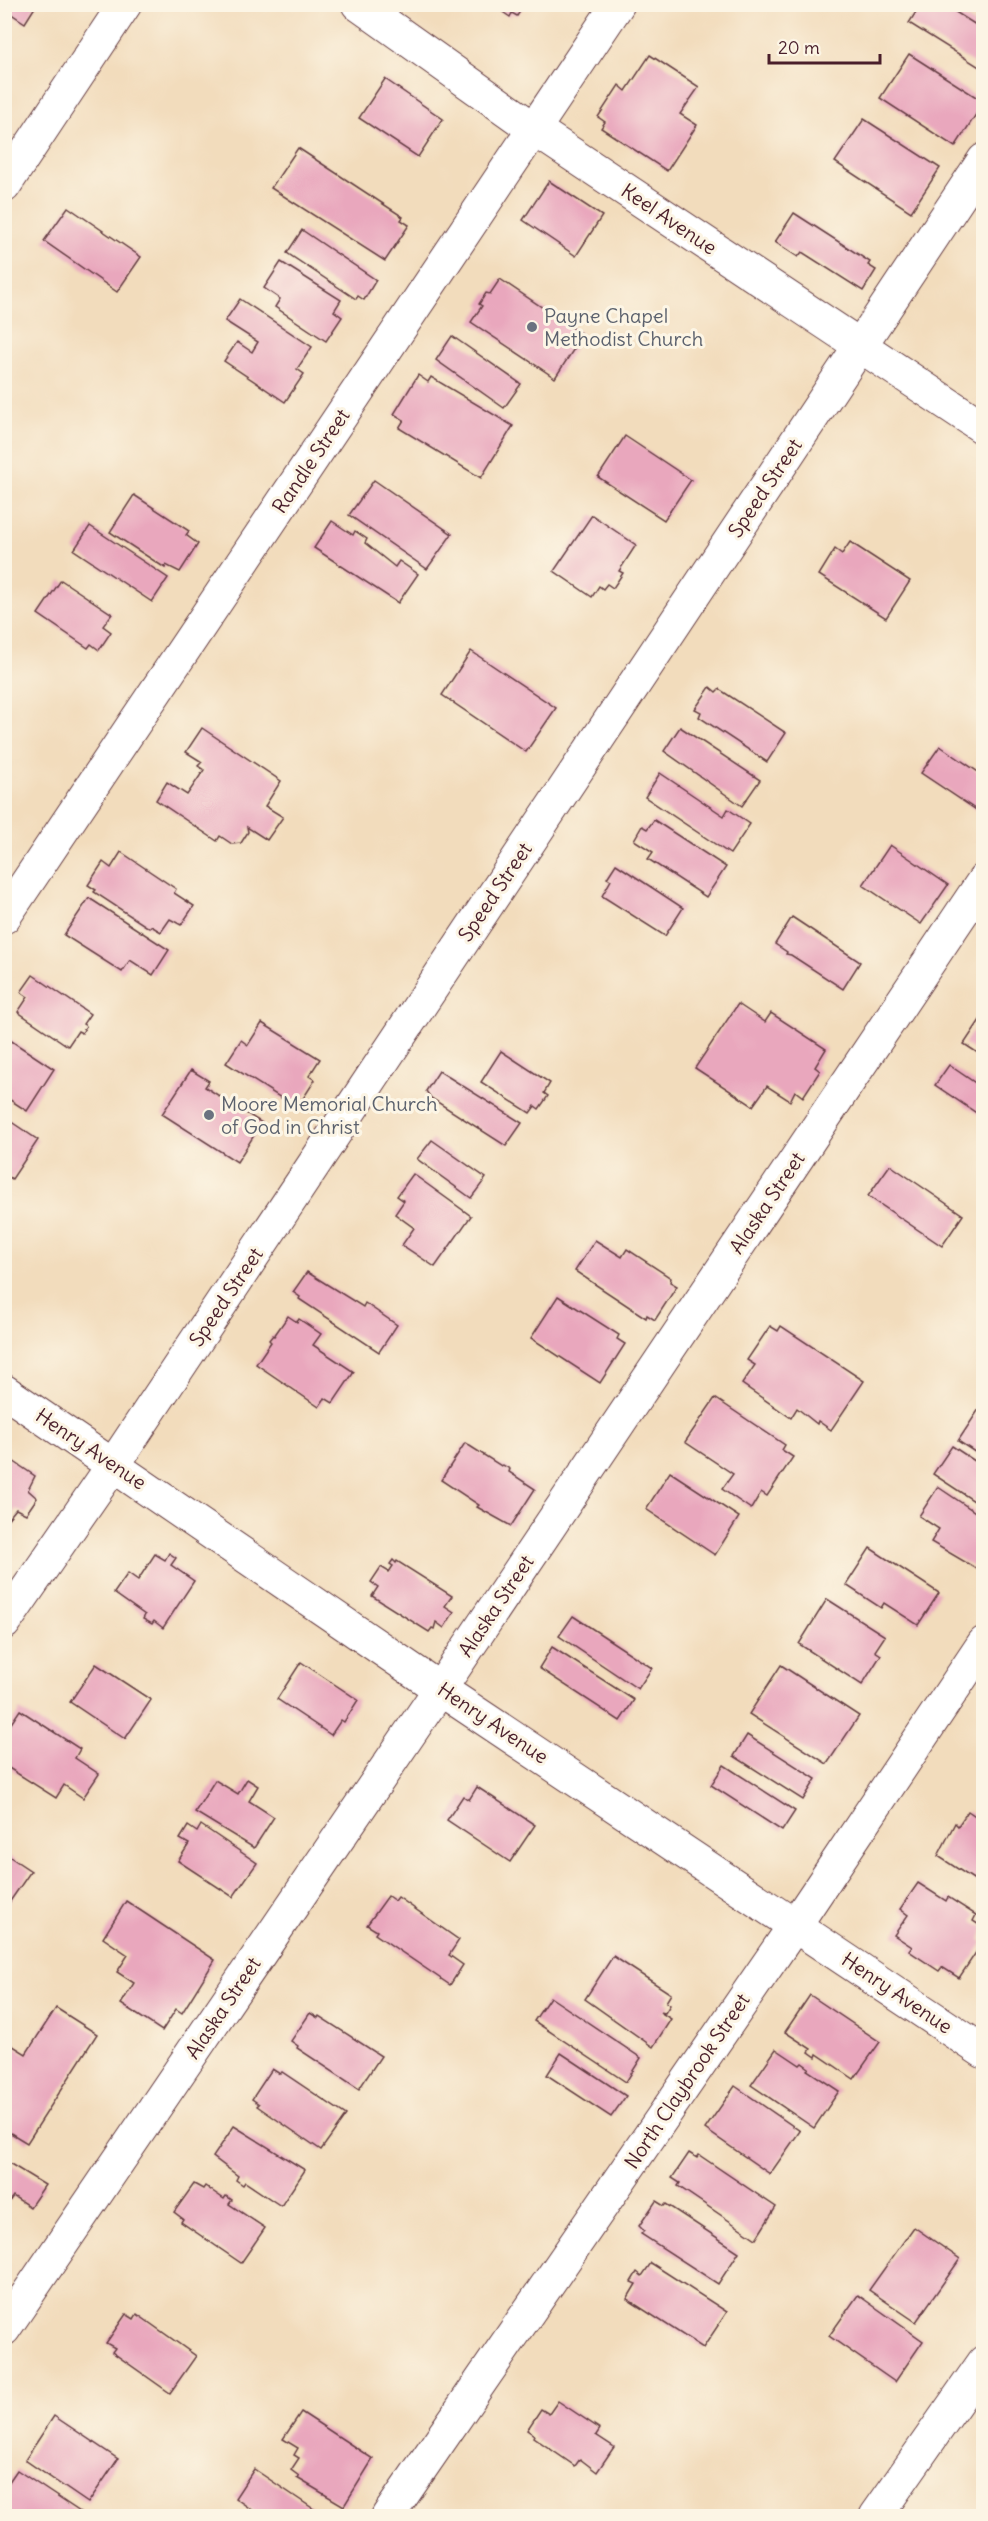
<svg xmlns="http://www.w3.org/2000/svg" width="988" height="2521" font-family="Delius,sans-serif">
  <style>
    .building { fill: #e9a7bd }
    .lines { fill: none; stroke-linecap: round; stroke-linejoin: round }
    .minor-casing { stroke: #633b41; stroke-width: 35 }
    .minor { stroke: #fff; stroke-width: 33 }
    .worship-dot { fill: #6b7280; stroke: #fcf5e5; stroke-width: 2 }
    .labels { text-anchor: middle; stroke-width: 6; stroke-linejoin: round; paint-order: stroke }
    .street-label { font-size: 20px; fill: #4a1f2b; stroke: #fcf5e5 }
    .worship-label { font-size: 20px; fill: #5b616d; stroke: #fcf5e5; text-anchor: start }
  </style>
  <rect width="100%" height="100%" fill="#fcf5e5"/>
  <filter id="ink" filterUnits="userSpaceOnUse"><feTurbulence type="fractalNoise" baseFrequency=".0167" numOctaves="2"/><feDisplacementMap in="SourceGraphic" scale="12" xChannelSelector="R" yChannelSelector="G"/><feConvolveMatrix kernelMatrix="1 2 1 2 8 2 1 2 1" color-interpolation-filters="sRGB"/></filter>
  <filter id="wash" filterUnits="userSpaceOnUse"><feTurbulence type="fractalNoise" baseFrequency=".008" numOctaves="4" result="noise"/><feDisplacementMap in="SourceGraphic" scale="24" xChannelSelector="R" yChannelSelector="G"/><feGaussianBlur stdDeviation="1.35" result="paint"/><feColorMatrix in="noise" values="0 0 0 0 0 0 0 0 0 0 0 0 0 0 0 0 0 1.4 0 .05"/><feComposite in="paint" operator="in"/></filter>
  <g filter="url(#wash)">
    <rect width="100%" height="100%" fill="#f2dcbc"/>
    <g id="blocks">
      <g class="building">
        <polygon points="4,4 37,4 25,23 4,9"/>
        <polygon points="491,4 525,4 517,16 512,13 510,17"/>
        <polygon points="921,4 943,4 984,30 984,70 909,23"/>
        <polygon points="909,54 984,102 955,147 880,98"/>
        <polygon points="650,55 699,87 680,114 697,125 667,171 601,128 605,122 598,117 619,85 626,91"/>
        <polygon points="385,79 443,119 418,157 359,118"/>
        <polygon points="864,119 940,168 911,212 835,162"/>
        <polygon points="298,148 403,217 401,220 409,225 385,261 271,188"/>
        <polygon points="549,181 602,216 576,256 523,220"/>
        <polygon points="68,207 141,257 117,292 44,241"/>
        <polygon points="794,213 870,262 868,265 876,270 863,291 802,252 798,257 775,242"/>
        <polygon points="302,230 376,280 364,300 358,296 356,299 287,253"/>
        <polygon points="281,262 341,300 334,311 342,317 326,341 275,307 280,299 264,288"/>
        <polygon points="500,279 583,335 555,378 471,322 482,306 479,304 486,293 490,294"/>
        <polygon points="240,299 312,347 297,369 304,374 285,402 224,361 237,342 252,352 258,342 225,321"/>
        <polygon points="452,336 521,384 504,408 436,360"/>
        <polygon points="418,375 428,382 431,377 513,426 481,478 399,428 404,420 394,414"/>
        <polygon points="625,436 691,480 664,520 598,477"/>
        <polygon points="374,480 452,534 427,569 349,515"/>
        <polygon points="134,495 189,531 186,535 198,544 180,572 166,565 165,568 110,532"/>
        <polygon points="592,515 636,545 619,571 623,573 613,588 607,584 603,589 599,586 592,597 554,571"/>
        <polygon points="332,521 353,535 355,531 367,539 365,543 395,567 399,561 418,574 398,603 314,548"/>
        <polygon points="90,526 168,578 152,602 74,550"/>
        <polygon points="850,542 910,581 886,618 819,575 835,549 842,554"/>
        <polygon points="61,580 112,614 103,626 111,632 99,650 91,644 88,648 38,614"/>
        <polygon points="471,651 556,708 526,752 442,695"/>
        <polygon points="710,687 716,692 719,689 786,733 767,762 699,717 701,712 695,709"/>
        <polygon points="680,727 760,780 742,806 664,751"/>
        <polygon points="202,728 281,781 265,806 283,817 267,840 247,827 248,832 241,843 232,844 220,836 217,841 156,800 167,782 187,795 204,770 198,766 202,762 186,752"/>
        <polygon points="940,746 984,776 984,815 921,773"/>
        <polygon points="660,773 724,816 728,809 750,824 730,854 645,797"/>
        <polygon points="654,820 726,867 706,897 648,859 653,852 634,840 642,826 647,829"/>
        <polygon points="890,845 948,885 921,924 863,885"/>
        <polygon points="121,852 176,889 174,893 194,906 181,925 170,919 161,932 151,926 149,928 94,892 96,890 88,885 103,862 111,868"/>
        <polygon points="616,864 683,908 665,936 602,896 611,880 607,878"/>
        <polygon points="89,898 169,950 153,975 130,960 122,972 64,935"/>
        <polygon points="792,917 860,962 843,989 791,955 786,954 787,952 775,944"/>
        <polygon points="33,975 90,1014 83,1024 86,1026 82,1033 78,1031 68,1046 18,1012 28,997 21,992"/>
        <polygon points="738,1004 765,1022 771,1013 826,1049 815,1067 820,1071 803,1097 795,1091 790,1101 767,1086 753,1106 695,1068"/>
        <polygon points="984,1014 984,1057 964,1044"/>
        <polygon points="262,1023 320,1059 309,1076 315,1080 297,1108 226,1063 241,1040 248,1045"/>
        <polygon points="4,1036 54,1069 27,1111 4,1096"/>
        <polygon points="501,1051 550,1083 544,1093 548,1096 539,1109 535,1106 530,1113 481,1082"/>
        <polygon points="949,1065 984,1089 984,1118 935,1085"/>
        <polygon points="191,1070 209,1081 205,1087 262,1123 237,1162 162,1114"/>
        <polygon points="439,1071 522,1123 506,1146 431,1098 426,1091"/>
        <polygon points="4,1117 38,1140 12,1179 4,1174"/>
        <polygon points="432,1140 486,1178 471,1198 417,1159"/>
        <polygon points="890,1165 963,1215 942,1246 868,1196"/>
        <polygon points="413,1174 471,1216 435,1267 402,1245 414,1228 395,1214 404,1201 397,1196"/>
        <polygon points="595,1240 622,1257 627,1249 671,1278 670,1282 677,1286 655,1320 647,1315 646,1318 575,1271"/>
        <polygon points="307,1272 363,1307 365,1303 397,1325 379,1352 299,1299 300,1297 293,1292"/>
        <polygon points="558,1296 619,1335 617,1339 625,1344 600,1383 531,1338"/>
        <polygon points="288,1316 297,1322 299,1319 321,1334 313,1345 354,1372 333,1403 325,1398 319,1407 256,1364 271,1342 269,1340 273,1335 274,1336"/>
        <polygon points="770,1326 778,1331 781,1326 864,1381 831,1430 818,1421 817,1424 797,1408 791,1418 742,1384 755,1365 747,1360"/>
        <polygon points="715,1398 785,1445 782,1450 793,1457 767,1496 761,1492 751,1509 722,1489 733,1474 685,1442"/>
        <polygon points="979,1409 984,1412 984,1458 958,1441"/>
        <polygon points="465,1443 501,1466 503,1465 510,1469 509,1472 535,1489 511,1526 477,1507 479,1505 441,1480"/>
        <polygon points="952,1446 984,1467 984,1494 977,1503 933,1474"/>
        <polygon points="4,1455 35,1476 28,1490 37,1498 26,1514 16,1509 6,1521"/>
        <polygon points="670,1472 739,1517 715,1555 646,1509"/>
        <polygon points="938,1487 984,1518 984,1554 980,1559 983,1560 977,1569 931,1542 939,1529 919,1516"/>
        <polygon points="870,1548 939,1593 918,1625 884,1603 881,1608 846,1585"/>
        <polygon points="169,1553 176,1558 171,1565 194,1581 163,1628 154,1621 152,1624 143,1619 145,1615 114,1593 128,1573 138,1580 155,1554 165,1560"/>
        <polygon points="393,1560 396,1563 397,1561 452,1596 445,1606 454,1612 444,1628 436,1622 434,1629 432,1628 429,1632 372,1596 378,1587 371,1582 381,1567 389,1572 393,1566 390,1564"/>
        <polygon points="827,1599 885,1636 875,1651 881,1655 862,1685 799,1644"/>
        <polygon points="573,1616 652,1668 638,1689 559,1636"/>
        <polygon points="552,1647 634,1700 620,1721 539,1668"/>
        <polygon points="301,1662 358,1700 344,1722 341,1720 331,1735 277,1699"/>
        <polygon points="96,1664 151,1700 125,1739 70,1702"/>
        <polygon points="781,1665 859,1716 827,1764 749,1714"/>
        <polygon points="20,1710 80,1749 75,1758 99,1774 83,1798 64,1785 56,1798 4,1765 4,1734"/>
        <polygon points="747,1735 816,1779 803,1800 734,1756"/>
        <polygon points="724,1765 795,1811 782,1831 711,1785"/>
        <polygon points="247,1779 258,1786 249,1801 274,1817 254,1848 195,1812 215,1780 238,1794"/>
        <polygon points="477,1787 535,1825 510,1862 447,1820 463,1796 469,1800"/>
        <polygon points="968,1811 984,1822 984,1886 938,1856 955,1823 958,1826"/>
        <polygon points="201,1825 257,1863 233,1897 178,1861 189,1844 180,1839 188,1826 197,1832"/>
        <polygon points="4,1853 31,1871 4,1910"/>
        <polygon points="918,1883 946,1901 948,1897 976,1915 973,1921 984,1928 980,1940 983,1942 959,1978 942,1967 939,1971 909,1951 912,1947 894,1935 908,1915 900,1909"/>
        <polygon points="388,1896 395,1901 398,1897 459,1940 449,1955 463,1965 450,1985 375,1934 377,1931 367,1925"/>
        <polygon points="126,1901 215,1960 182,2013 176,2009 162,2031 121,2004 134,1983 117,1972 128,1955 103,1938"/>
        <polygon points="613,1956 671,1994 666,2002 670,2005 665,2013 660,2012 671,2019 653,2047 585,1999"/>
        <polygon points="810,1995 880,2042 854,2079 817,2054 816,2057 809,2052 811,2049 785,2032"/>
        <polygon points="550,1997 641,2058 626,2082 534,2021"/>
        <polygon points="56,2008 97,2034 27,2143 4,2129 4,2086 14,2071 4,2064 4,2052 10,2044 26,2054"/>
        <polygon points="310,2013 318,2018 319,2016 381,2056 359,2089 297,2048 298,2046 291,2041"/>
        <polygon points="776,2049 800,2065 802,2063 809,2068 807,2070 839,2091 814,2128 751,2085"/>
        <polygon points="561,2053 626,2096 611,2117 547,2075"/>
        <polygon points="272,2069 280,2074 282,2072 346,2115 321,2150 257,2106 259,2104 252,2099"/>
        <polygon points="735,2086 800,2131 770,2174 705,2129"/>
        <polygon points="234,2126 305,2170 281,2206 245,2182 243,2185 236,2180 238,2176 213,2157"/>
        <polygon points="689,2153 697,2158 699,2155 776,2207 756,2239 678,2186 680,2183 672,2178"/>
        <polygon points="4,2160 45,2185 30,2207 13,2196 4,2209"/>
        <polygon points="194,2184 203,2189 205,2186 224,2199 226,2196 232,2200 229,2204 265,2228 241,2263 181,2222 183,2219 174,2212"/>
        <polygon points="656,2201 664,2206 666,2204 739,2252 718,2284 641,2234 644,2231 639,2226"/>
        <polygon points="914,2227 960,2259 916,2322 869,2290"/>
        <polygon points="651,2263 727,2312 703,2348 627,2299 636,2284 631,2282 637,2272 642,2276"/>
        <polygon points="858,2295 923,2341 895,2382 829,2336"/>
        <polygon points="126,2314 134,2319 137,2314 196,2356 170,2393 112,2352 115,2348 106,2343"/>
        <polygon points="558,2401 600,2429 596,2435 614,2447 597,2472 580,2459 575,2466 533,2437 534,2435 527,2430 541,2409 549,2414"/>
        <polygon points="301,2412 373,2459 344,2506 297,2478 299,2476 291,2470 299,2458 294,2455 298,2448 283,2439"/>
        <polygon points="54,2416 118,2459 88,2503 25,2460"/>
        <polygon points="254,2469 324,2516 261,2516 235,2498"/>
        <polygon points="17,2470 86,2516 4,2516 4,2489"/>
      </g>
    </g>
  </g>
  <g filter="url(#ink)">
    <use href="#blocks" fill-opacity="0" stroke="#633b41" stroke-width="1.5"/>
    <g class="lines">
      <defs>
        <g id="minor">
          <polyline points="358,4 534,129 984,428"/>
          <polyline points="4,186 125,4"/>
          <polyline points="4,917 618,4"/>
          <polyline points="4,1391 440,1689 984,2052"/>
          <polyline points="4,1623 114,1464 984,160"/>
          <polyline points="4,2329 440,1689 984,880"/>
          <polyline points="388,2516 795,1925 984,1643"/>
          <polyline points="876,2516 984,2362"/>
        </g>
      </defs>
      <use href="#minor" class="minor-casing"/>
      <use href="#minor" class="minor"/>
    </g>
  </g>
  <g class="worship-dot">
    <circle cx="532" cy="327" r="6"/>
    <circle cx="209" cy="1115" r="6"/>
  </g>
  <g class="labels">
    <g class="street-label">
      <text transform="translate(669 219) rotate(34)" y="7">Keel Avenue</text>
      <text transform="translate(311 461) rotate(-56)" y="7">Randle Street</text>
      <text transform="translate(765 488) rotate(-56)" y="7">Speed Street</text>
      <text transform="translate(495 892) rotate(-56)" y="7">Speed Street</text>
      <text transform="translate(767 1203) rotate(-56)" y="7">Alaska Street</text>
      <text transform="translate(226 1297) rotate(-56)" y="7">Speed Street</text>
      <text transform="translate(91 1449) rotate(34)" y="7">Henry Avenue</text>
      <text transform="translate(496 1606) rotate(-56)" y="7">Alaska Street</text>
      <text transform="translate(493 1723) rotate(34)" y="7">Henry Avenue</text>
      <text transform="translate(897 1993) rotate(34)" y="7">Henry Avenue</text>
      <text transform="translate(223 2008) rotate(-56)" y="7">Alaska Street</text>
      <text transform="translate(687 2081) rotate(-56)" y="7">North Claybrook Street</text>
    </g>
    <g class="worship-label">
      <text x="544" y="323">Payne Chapel<tspan x="544" dy="23">Methodist Church</tspan></text>
      <text x="221" y="1111">Moore Memorial Church<tspan x="221" dy="23">of God in Christ</tspan></text>
    </g>
  </g>
  <rect width="988" height="2521" fill="none" stroke="#fcf5e5" stroke-width="24"/>
  <path d="M769 54v9h111v-9" fill="none" stroke="#4a1f2b" stroke-width="3"/>
  <text x="778" y="54" font-size="18" fill="#4a1f2b" stroke="#fcf5e5" stroke-width="4.5" paint-order="stroke">20 m</text>
</svg>
